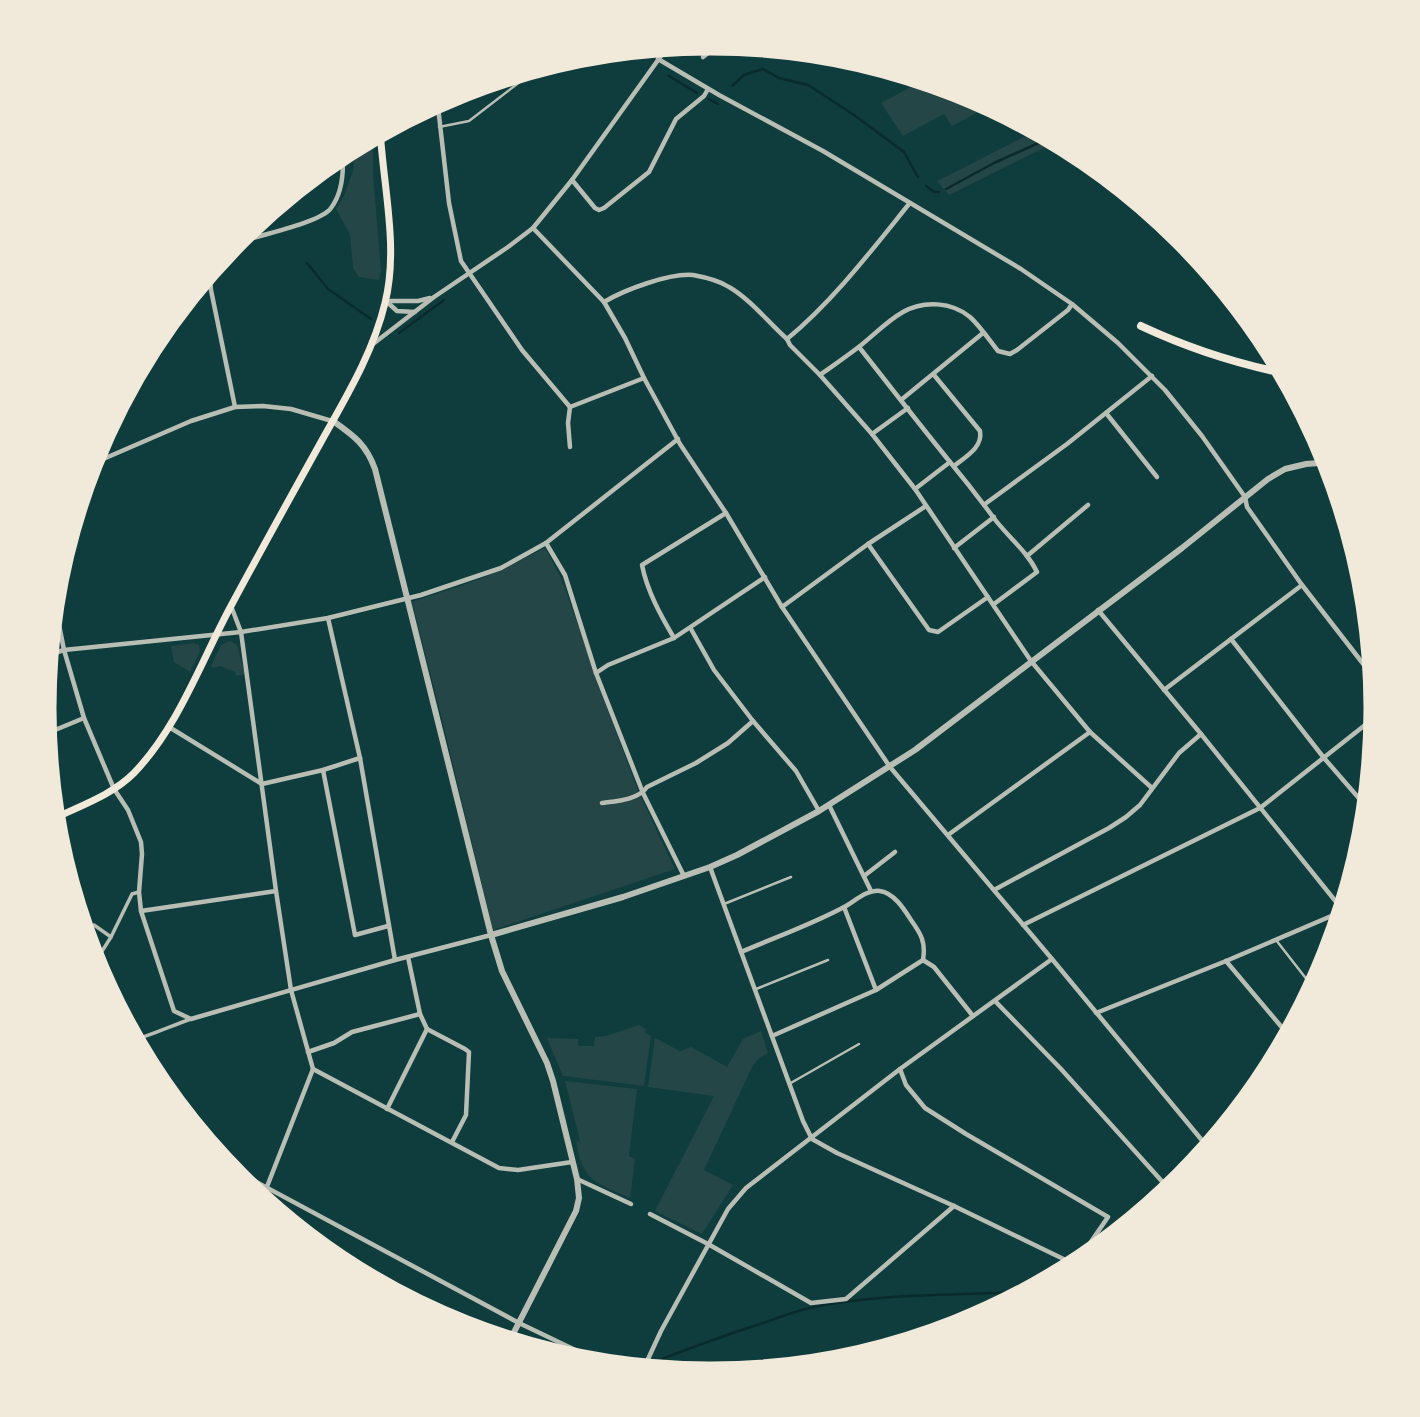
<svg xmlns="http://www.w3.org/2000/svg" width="1420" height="1417" font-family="Montserrat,sans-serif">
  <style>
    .green { fill: #244646 }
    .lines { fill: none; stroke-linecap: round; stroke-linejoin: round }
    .stream { stroke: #0a2a2b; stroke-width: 2.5 }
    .service { stroke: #b8beb3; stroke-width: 2.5 }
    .pedestrian { stroke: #b8beb3; stroke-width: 3.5 }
    .minor { stroke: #b8beb3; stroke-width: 4.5 }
    .tertiary { stroke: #b8beb3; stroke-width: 6 }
    .secondary { stroke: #f1e9da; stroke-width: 7 }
    .primary { stroke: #f1e9da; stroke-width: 8 }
    .rim { fill: none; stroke: #f1e9da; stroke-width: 9 }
  </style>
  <rect width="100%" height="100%" fill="#0f3d3e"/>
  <g class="green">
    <polygon points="928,78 967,90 993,104 952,126 944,114 903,136 881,103"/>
    <polygon points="1040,129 1060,140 949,195 937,181"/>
    <polygon points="373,133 373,174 381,271 379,280 359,277 353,268 350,234 336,209 344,196 354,168 352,144"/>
    <polygon points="545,548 561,578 581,633 594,674 639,793 675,869 493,930 443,723 412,602 463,585 502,570"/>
    <polygon points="230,641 237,645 245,674 236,676 235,672 220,666 214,668 211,666 221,645"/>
    <polygon points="194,643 199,645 200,651 190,672 174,662 171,646"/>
    <polygon points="639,1025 646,1029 645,1033 651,1036 644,1086 563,1076 547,1038 578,1039 578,1046 594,1046 595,1037 606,1036"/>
    <polygon points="761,1031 768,1053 758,1059 752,1067 704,1170 733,1185 702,1234 655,1211 714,1096 648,1087 655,1038 680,1051 691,1047 727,1067 743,1039"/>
    <path d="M565 1081 637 1089 629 1156 635 1159 630 1198C616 1191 593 1185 585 1170 580 1162 578 1151 576 1142L580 1141Z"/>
  </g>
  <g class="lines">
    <g class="stream">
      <polyline points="669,76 697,93"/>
      <polyline points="732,86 744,75 763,69 779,78 808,85 854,115 904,152 918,177"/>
      <polyline points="709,99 718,104"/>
      <polyline points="926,186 934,192 939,192"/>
      <polyline points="946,189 994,163 1054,136"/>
      <polyline points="307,263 328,289 371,319"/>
      <polyline points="399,333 444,300"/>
      <path d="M662 1359C695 1346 729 1334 763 1323 778 1318 793 1312 809 1308 882 1292 959 1296 1034 1291"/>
    </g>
    <g class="service">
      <polyline points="439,127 469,121 538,68"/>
      <polyline points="724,904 791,877"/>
      <polyline points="1276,940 1315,990"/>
      <polyline points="756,989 828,960"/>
      <polyline points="789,1084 859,1044"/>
    </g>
    <g class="pedestrian">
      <polyline points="94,925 111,937"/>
      <polyline points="92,967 111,937 132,894 139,892"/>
      <path d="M131 1041C152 1035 171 1026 191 1019"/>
    </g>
    <g class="minor">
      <polyline points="703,57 725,40"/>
      <polyline points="658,59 719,95 823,151 1021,269 1072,304 1118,343 1165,390 1202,436 1245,497 1247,507 1302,585 1378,683"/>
      <polyline points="437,98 449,203 461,261 522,350 570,407 644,378"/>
      <polyline points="572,180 595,208 599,210 604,208 649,172 676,119 704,96 708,89"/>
      <polyline points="533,228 604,302 625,338 644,378 680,444 726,513 782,607 890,767 1052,959 1210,1150"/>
      <path d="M227 246C249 237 320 224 331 208 343 192 344 168 342 149"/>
      <polyline points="209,268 211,290 235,407"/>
      <polyline points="386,301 418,301 430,298"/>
      <polyline points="386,301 397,311 415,312"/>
      <path d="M604 302C624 290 669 273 693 275 704 277 720 281 729 287 750 299 769 323 787 339L790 345 820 375 872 434 915 489 1031 661 1090 732 1152 788"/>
      <path d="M787 339C833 301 871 251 909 204"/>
      <polyline points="373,344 434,297 508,247 533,228 572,180 671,42"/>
      <path d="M859 347C889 385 919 424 950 462 965 480 979 498 993 517 1007 536 1027 551 1037 572L994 604"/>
      <path d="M820 375C834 365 847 356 860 346 874 335 887 321 903 312 924 300 952 302 970 317 980 326 990 341 998 351L1010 354 1017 350 1068 310 1072 304"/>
      <path d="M934 375 980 431C983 448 965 457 954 466"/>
      <polyline points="901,400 983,333"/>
      <polyline points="1106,413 1157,477"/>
      <polyline points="872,434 908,408"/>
      <polyline points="570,447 568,423 570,407"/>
      <polyline points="87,466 191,421 235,407 263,406 291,409 332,421"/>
      <polyline points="915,489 950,462"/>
      <polyline points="985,504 1067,444 1152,376"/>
      <polyline points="546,543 565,575 596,673 643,793 684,876"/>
      <polyline points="868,544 929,630 938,632 988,597"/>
      <polyline points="954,548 994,517"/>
      <polyline points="1027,556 1088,505"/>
      <polyline points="52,589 64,650 84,718 114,789 128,810 141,842 142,854 139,892 141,911 174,1011 191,1019 395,960 491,935"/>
      <polyline points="231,606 241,632 276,891 291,990 313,1069"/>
      <polyline points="782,607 868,544 926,506"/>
      <polyline points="1098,610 1201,734 1345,913"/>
      <polyline points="328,618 360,758 395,960"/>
      <polyline points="691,629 714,670 753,721 796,771 819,811"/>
      <path d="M674 638C661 616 647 591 642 565L726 513"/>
      <polyline points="1231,639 1324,758 1370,811"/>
      <polyline points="45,656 64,650 241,632 328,618 421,595 501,568 546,543 678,439"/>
      <polyline points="596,673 608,665 674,638 765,577"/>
      <polyline points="1164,690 1302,585"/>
      <polyline points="169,727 262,784 323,770 360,758"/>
      <polyline points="43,735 84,718"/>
      <polyline points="323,770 355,935 388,926"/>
      <path d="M602 803C617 801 638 800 647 787L696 763 728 743 753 721"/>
      <polyline points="829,805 871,891"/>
      <polyline points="948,835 1090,732"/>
      <polyline points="710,867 803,1121 812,1139 837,1153 954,1206 1080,1267"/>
      <polyline points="864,876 895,852"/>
      <polyline points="994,890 1109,828 1126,817 1140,805 1179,753 1201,734"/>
      <polyline points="844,907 876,990"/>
      <polyline points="141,911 276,891"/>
      <polyline points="1023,925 1260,808 1379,714"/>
      <path d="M741 952C776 937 813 924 846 906 856 900 868 889 880 891 894 893 904 909 911 920 921 934 926 942 923 960L876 990 772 1036"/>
      <polyline points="923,960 934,967 973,1016"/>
      <polyline points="1226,961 1290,1037"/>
      <polyline points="995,1001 1061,1069 1168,1188 1170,1194"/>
      <polyline points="1096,1013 1226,961 1343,911"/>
      <polyline points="427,1029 465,1049 469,1052 466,1115 452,1142"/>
      <polyline points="308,1052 334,1043 352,1032 420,1014"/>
      <polyline points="313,1069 499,1168 518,1170 572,1162"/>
      <polyline points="900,1069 906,1085 925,1108 966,1134 1108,1217 1075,1265"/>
      <polyline points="387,1109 427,1029 420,1014 408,957"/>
      <polyline points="219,1162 519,1323 615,1369"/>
      <polyline points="577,1179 631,1204"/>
      <polyline points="261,1202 313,1069"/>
      <polyline points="650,1214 708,1244 811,1303 846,1299 954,1206"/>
      <polyline points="642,1372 661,1331 728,1209 746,1188 900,1069 1052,959"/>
    </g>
    <g class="tertiary">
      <path d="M333 421C354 436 366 444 375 469L491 935 502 971 547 1063 553 1081 577 1179 579 1198 576 1211 508 1344"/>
      <polyline points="491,935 623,897 710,867 737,855 819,811 915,750 1182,548 1268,479 1285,469 1306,464 1332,462"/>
    </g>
    <path class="secondary" d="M51 820C79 806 111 796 134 773 179 726 201 661 232 604 261 550 291 496 321 442 346 397 373 353 385 303 399 248 383 185 380 129"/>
    <path class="primary" d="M1141 326C1188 348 1237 364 1288 374"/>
  </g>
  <path d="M0 0H1420V1417H0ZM709 51H711A657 657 0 0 1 1368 708V709A657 657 0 0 1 711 1366H709A657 657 0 0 1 52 709V708A657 657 0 0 1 709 51Z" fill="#f1e9da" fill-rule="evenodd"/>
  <path class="rim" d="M709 51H711A657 657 0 0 1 1368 708V709A657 657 0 0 1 711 1366H709A657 657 0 0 1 52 709V708A657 657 0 0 1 709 51Z"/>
</svg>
